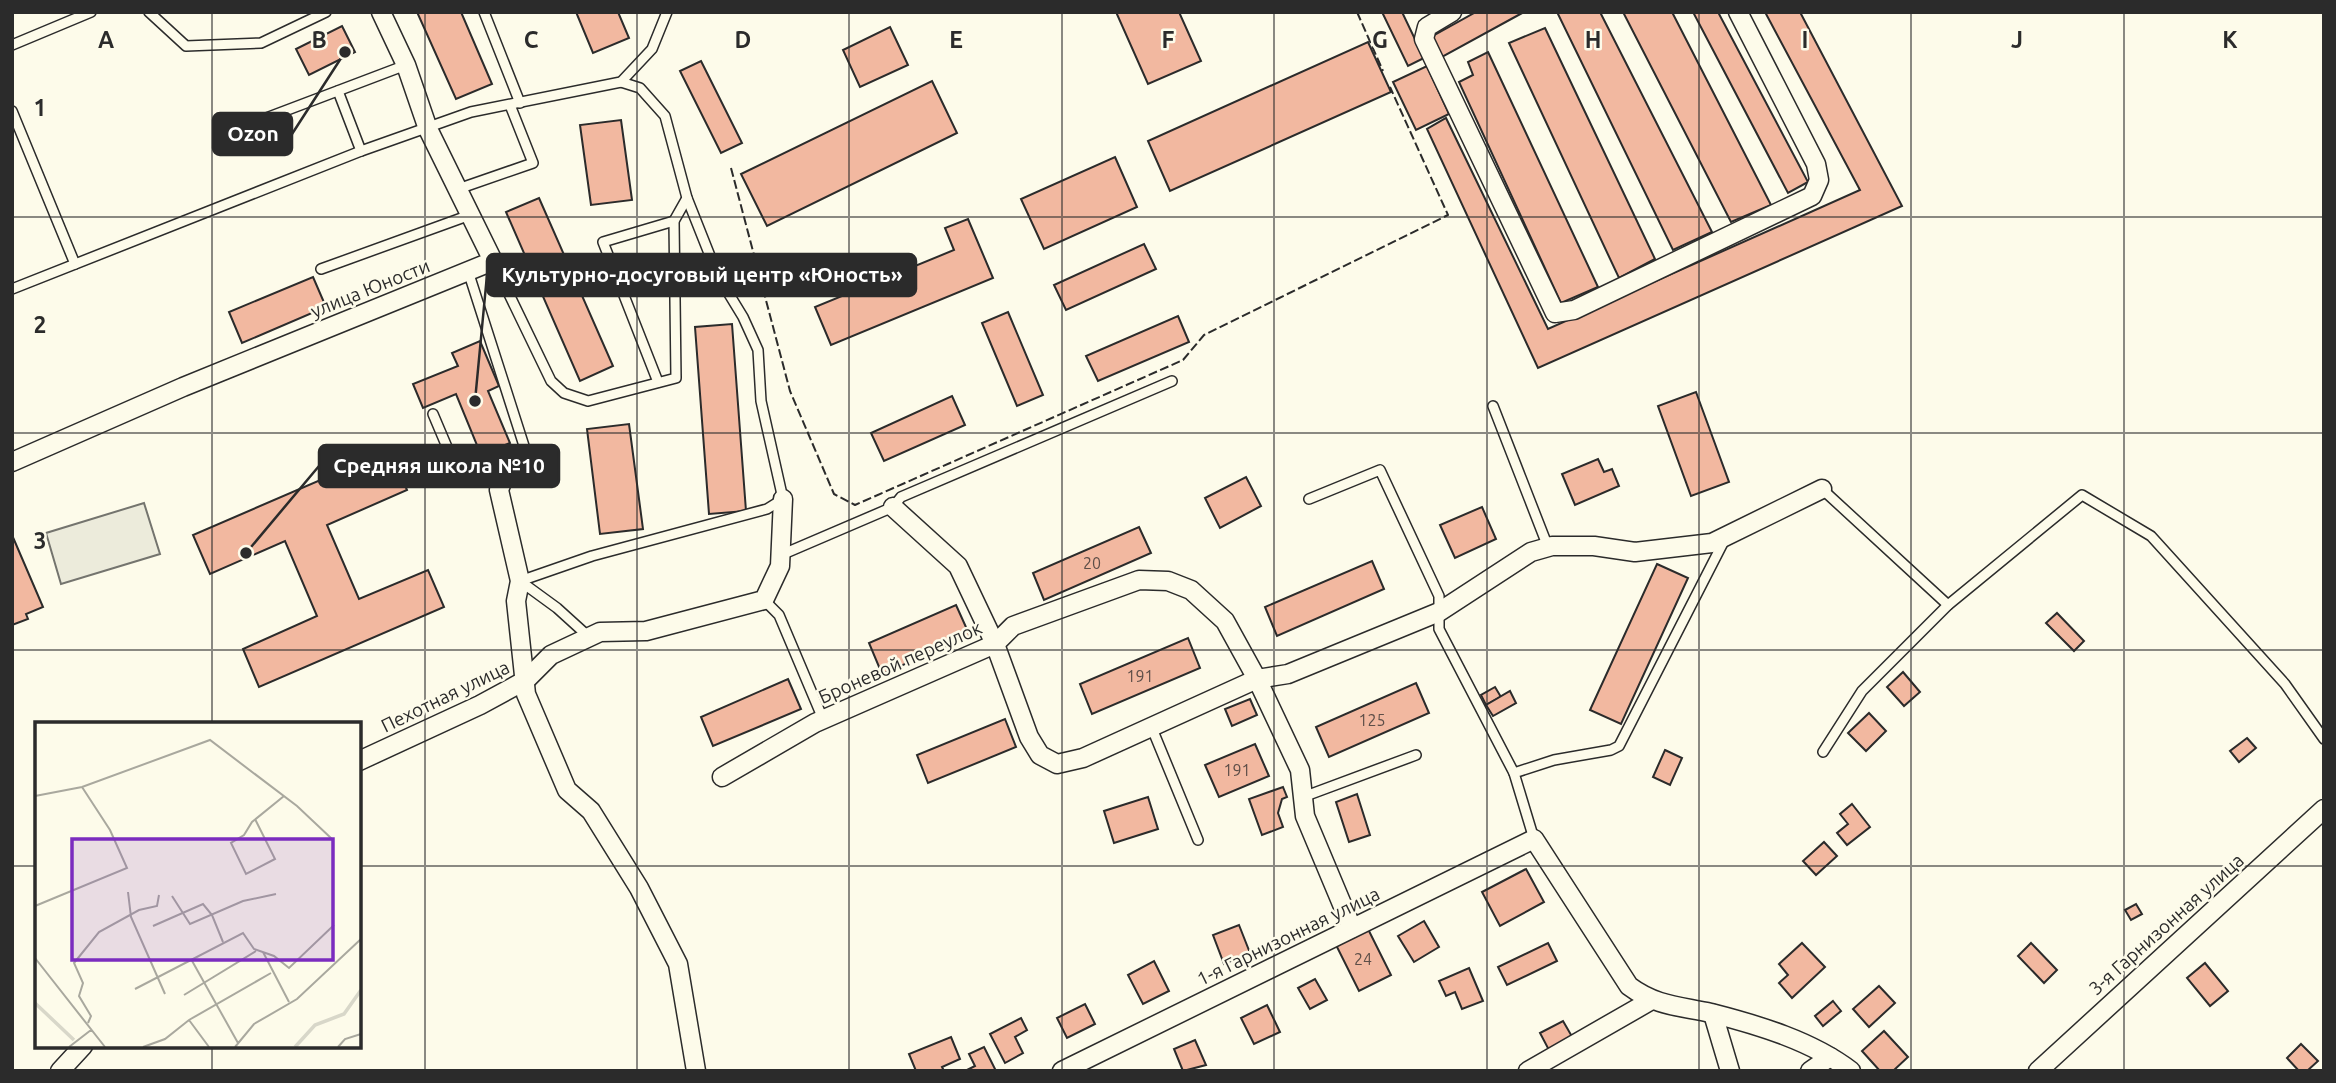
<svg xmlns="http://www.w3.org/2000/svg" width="2336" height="1083" font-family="Ubuntu,sans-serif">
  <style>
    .green { fill: #ecebdb; stroke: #74746e; stroke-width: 2 }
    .building { fill: #f2b8a0; stroke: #2b2b2b; stroke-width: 2 }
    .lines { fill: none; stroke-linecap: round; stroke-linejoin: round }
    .lane-casing { stroke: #2b2b2b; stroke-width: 12 }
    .street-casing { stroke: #2b2b2b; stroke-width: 21 }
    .lane { stroke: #fdfbea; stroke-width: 9 }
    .street { stroke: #fdfbea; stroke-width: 18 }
    .fence { stroke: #2b2b2b; stroke-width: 2; stroke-dasharray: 9 3.5; stroke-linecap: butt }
    .grid { fill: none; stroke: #2b2b2b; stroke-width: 2; stroke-opacity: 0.55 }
    .labels { text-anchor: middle; stroke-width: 5; stroke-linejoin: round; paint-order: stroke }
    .number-label { font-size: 16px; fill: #5d4e48 }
    .street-label { font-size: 19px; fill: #2b2b2b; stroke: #fdfbea }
    .inset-river { fill: none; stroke: #d8d7c9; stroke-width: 3.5 }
    .inset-road { fill: none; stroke: #a9a89e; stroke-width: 2 }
    .view { fill: #7b2cbf; fill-opacity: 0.15; stroke: #7b2cbf; stroke-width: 3.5 }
    .inset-edge { fill: none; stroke: #2b2b2b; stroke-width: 3.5 }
    .grid-label { font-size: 23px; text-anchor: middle; font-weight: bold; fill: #2b2b2b; stroke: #fdfbea; stroke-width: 5; stroke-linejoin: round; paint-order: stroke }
    .leader { fill: none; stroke: #2b2b2b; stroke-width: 2.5 }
    .callout-dot { fill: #2b2b2b; stroke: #fdfbea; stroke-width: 2.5 }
    .callout { fill: #2b2b2b; stroke: #2b2b2b; stroke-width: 2.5 }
    .callout-label { font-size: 21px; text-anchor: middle; font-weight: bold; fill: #fff }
  </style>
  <rect width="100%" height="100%" fill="#fdfbea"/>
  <polygon class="green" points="144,503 160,554 61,584 46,533"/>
  <g class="building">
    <polygon points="417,12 461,12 492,84 456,99"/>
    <polygon points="576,12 618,12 629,38 593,53"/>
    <polygon points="1116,12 1179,12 1201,61 1148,84"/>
    <polygon points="1382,12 1402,12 1424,58 1408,66"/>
    <polygon points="1476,12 1524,12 1442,57 1431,37"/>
    <polygon points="1557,12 1600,12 1712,232 1673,250"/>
    <polygon points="1623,12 1672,12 1771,205 1731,222"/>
    <polygon points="1693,12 1718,12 1808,182 1788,193"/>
    <polygon points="1765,12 1800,12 1902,206 1538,368 1427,129 1446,118 1548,329 1860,190"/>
    <polygon points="342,26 355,52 309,75 296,49"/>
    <polygon points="890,27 908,65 860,87 843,50"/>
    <polygon points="1545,28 1655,259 1619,278 1509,43"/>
    <polygon points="1368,42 1391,92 1170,191 1148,141"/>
    <polygon points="1488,52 1598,287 1561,303 1459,82 1473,75 1468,62"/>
    <polygon points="701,61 742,143 721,153 680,71"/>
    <polygon points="1427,66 1449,114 1416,130 1393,82"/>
    <polygon points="932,81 957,133 767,226 741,174"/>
    <polygon points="621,120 632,200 591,205 580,125"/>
    <polygon points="1115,157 1137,207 1044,249 1021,199"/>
    <polygon points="539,198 613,366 580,381 506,212"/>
    <polygon points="968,219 993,278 831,345 815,307 954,250 945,228"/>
    <polygon points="1144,244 1156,269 1066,310 1054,285"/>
    <polygon points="313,277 326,307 242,343 229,312"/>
    <polygon points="1008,312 1043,395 1017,406 982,323"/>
    <polygon points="1178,316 1189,342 1098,381 1086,356"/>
    <polygon points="732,324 746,511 709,514 695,327"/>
    <polygon points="480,341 499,386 488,391 510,443 481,455 456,394 423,408 413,384 458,366 452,353"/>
    <polygon points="1696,392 1729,482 1691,496 1658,406"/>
    <polygon points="952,396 965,425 884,461 871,433"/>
    <polygon points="629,424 643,529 600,534 587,429"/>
    <polygon points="390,450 407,490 327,525 359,599 428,570 444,607 259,687 243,649 317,616 285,541 210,574 193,535"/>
    <polygon points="1598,459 1604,472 1612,469 1619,486 1575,505 1562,474"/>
    <polygon points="1246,477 1261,506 1220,528 1205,498"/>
    <polygon points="1482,507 1496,539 1455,558 1440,525"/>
    <polygon points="1139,527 1151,553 1044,600 1033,573"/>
    <polygon points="12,535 43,607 26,614 28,619 12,625"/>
    <polygon points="1372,561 1384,589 1277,636 1265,607"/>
    <polygon points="1657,564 1688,578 1621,724 1590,710"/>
    <polygon points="956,605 970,636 882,674 869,643"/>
    <polygon points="2057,613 2084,641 2074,651 2046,623"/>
    <polygon points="1188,638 1200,668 1092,714 1080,684"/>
    <polygon points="1903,672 1920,692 1904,706 1887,687"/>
    <polygon points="788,679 801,709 713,746 701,717"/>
    <polygon points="1416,683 1429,713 1329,757 1316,727"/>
    <polygon points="1495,687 1501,697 1486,705 1481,695"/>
    <polygon points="1510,691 1516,703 1493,716 1486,705"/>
    <polygon points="1250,699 1257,715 1232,726 1225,709"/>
    <polygon points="1869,713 1886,731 1866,751 1848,733"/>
    <polygon points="1005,719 1016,747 928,783 917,755"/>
    <polygon points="2247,738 2256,748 2239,762 2230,751"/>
    <polygon points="1255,744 1269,776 1219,797 1205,765"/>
    <polygon points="1665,750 1682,758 1670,785 1653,777"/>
    <polygon points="1283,787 1287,797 1282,799 1278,813 1283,827 1262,835 1249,799"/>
    <polygon points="1357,794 1370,835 1349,842 1336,802"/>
    <polygon points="1148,797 1158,829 1114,843 1104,811"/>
    <polygon points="1852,804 1870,827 1847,845 1837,833 1848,824 1840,814"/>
    <polygon points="1824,842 1837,856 1816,875 1803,861"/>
    <polygon points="1526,869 1544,902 1500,926 1482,892"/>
    <polygon points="2136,904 2142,914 2131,920 2125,910"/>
    <polygon points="1424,921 1439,947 1414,962 1398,936"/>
    <polygon points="1239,925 1250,953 1224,964 1213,935"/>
    <polygon points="1367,927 1391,975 1359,991 1335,943"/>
    <polygon points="1548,943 1557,961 1507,985 1498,967"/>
    <polygon points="1802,943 1825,967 1792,998 1779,983 1788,975 1779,964"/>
    <polygon points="2031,943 2057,970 2044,983 2018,956"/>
    <polygon points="1154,961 1169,991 1143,1004 1128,975"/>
    <polygon points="2205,963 2228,991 2210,1006 2187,978"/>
    <polygon points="1469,968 1483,1001 1462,1009 1455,992 1446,996 1439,981"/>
    <polygon points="1315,979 1327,1000 1310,1009 1298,988"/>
    <polygon points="1879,986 1895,1003 1869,1027 1853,1009"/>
    <polygon points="1833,1001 1841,1011 1823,1026 1815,1016"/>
    <polygon points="1085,1004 1095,1024 1067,1038 1057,1018"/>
    <polygon points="1267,1005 1280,1032 1254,1044 1241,1018"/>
    <polygon points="1021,1018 1027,1030 1015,1037 1023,1053 1005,1063 990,1034"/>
    <polygon points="1563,1021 1574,1040 1550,1052 1540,1033"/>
    <polygon points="1884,1031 1908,1057 1893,1071 1880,1071 1862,1051"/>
    <polygon points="951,1037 960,1059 942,1067 944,1071 916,1071 909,1054"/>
    <polygon points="1195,1040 1206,1065 1183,1071 1174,1049"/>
    <polygon points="2301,1044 2318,1061 2307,1071 2299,1071 2287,1058"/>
    <polygon points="984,1047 996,1071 965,1071 975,1066 969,1054"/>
  </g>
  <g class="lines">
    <defs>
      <g id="lane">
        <polyline points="149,12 186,46 261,43 326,12"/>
        <polyline points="484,12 520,103"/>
        <polyline points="12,45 91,12"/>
        <polyline points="338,91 361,151"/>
        <polyline points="12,111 75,264"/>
        <polyline points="245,126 406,65"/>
        <polyline points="458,189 533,163 510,105"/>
        <polyline points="493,261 551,381 564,393 588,401 676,378 674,221 687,198"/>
        <polyline points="321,269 470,215"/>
        <polyline points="468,271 526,452 502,464 505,474"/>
        <polyline points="12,289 361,151 471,112 621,82 652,49 667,12"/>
        <polyline points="675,292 718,276"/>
        <polyline points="658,382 603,242 674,221"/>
        <polyline points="1493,406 1548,547"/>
        <polyline points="433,414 461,480 502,464"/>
        <polyline points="1822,489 1948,605"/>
        <polyline points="1309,499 1380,470 1439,596 1439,629 1514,773"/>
        <polyline points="781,555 893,507 901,497 1172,381"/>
        <polyline points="520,581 592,556 767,509 783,499 761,401 758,350 743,317 718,276 687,198 665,116 640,88 621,82"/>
        <polyline points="520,581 557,608 589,637"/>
        <polyline points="764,600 779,615 823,719"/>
        <polyline points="1151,726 1198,840"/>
        <polyline points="1823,752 1862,691 1948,605 2082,495 2151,536 2285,684 2324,739"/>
        <polyline points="1303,797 1416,755"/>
        <polyline points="1534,839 1514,773 1554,760 1611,750 1619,746 1725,539"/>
      </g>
      <g id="street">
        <polyline points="1452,12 1427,27 1424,39 1555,313 1574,310 1812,196 1819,180 1816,164 1738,12"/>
        <polyline points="12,462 183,387 493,261 428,129 406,65 381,12"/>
        <polyline points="505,474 499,490 520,581 516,601 526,694 567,790 591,811 639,888 678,964 696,1071"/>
        <polyline points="893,507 958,566 995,644 1029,737 1040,755 1057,764 1083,758 1257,679 1288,674 1439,612 1531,552 1552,546 1594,546 1635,552 1712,543 1822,489"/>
        <polyline points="359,761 480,705 526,680 551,655 600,632 646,631 764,600 780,566 783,499"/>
        <polyline points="722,777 815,723 995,644 1013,626 1139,580 1168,581 1191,590 1225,621 1257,679 1300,770 1305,816 1352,928"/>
        <polyline points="1713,1014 1730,1071"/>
        <polyline points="60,1071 83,1046"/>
        <path d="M1062 1071 1534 839 1629 986C1656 1006 1679 1006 1711 1013 1758 1025 1812 1041 1851 1071"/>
        <polyline points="1528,1071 1650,1001"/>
        <polyline points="1810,1071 1830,1057"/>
        <polyline points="2038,1071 2324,809"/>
      </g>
    </defs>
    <use href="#lane" class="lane-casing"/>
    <use href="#street" class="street-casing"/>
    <use href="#lane" class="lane"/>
    <use href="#street" class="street"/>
    <g class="fence">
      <polyline points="1357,12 1383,71"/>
      <polyline points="731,168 790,391 834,494 855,505 1183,360 1204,335 1448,215 1390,87"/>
    </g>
  </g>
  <path class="grid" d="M212 12V724M425 12V1071M637 12V1071M849 12V1071M1062 12V1071M1274 12V1071M1487 12V1071M1699 12V1071M1911 12V1071M2124 12V1071M12 217H2324M12 433H2324M12 650H2324M12 866H37M359 866H2324M212 1046V1071"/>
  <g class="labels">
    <g class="number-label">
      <text x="1092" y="569">20</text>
      <text x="1140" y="682">191</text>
      <text x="1372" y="726">125</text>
      <text x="1237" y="776">191</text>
      <text x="1363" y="965">24</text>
    </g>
    <g class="street-label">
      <text transform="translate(370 288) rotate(-22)" y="7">улица Юности</text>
      <text transform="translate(900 662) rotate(-24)" y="7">Броневой переулок</text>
      <text transform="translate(445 696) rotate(-26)" y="7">Пехотная улица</text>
      <text transform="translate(2166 924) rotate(-42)" y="7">3-я Гарнизонная улица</text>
      <text transform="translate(1288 936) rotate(-26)" y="7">1-я Гарнизонная улица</text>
    </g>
  </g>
  <g transform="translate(35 722)">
    <rect width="326" height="326" fill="#fdfbea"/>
    <path class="inset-river" d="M0 281 39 318M260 325 280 303 309 292 326 268"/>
    <path class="inset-road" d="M0 74 47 65 175 18 262 84 297 117M220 97 240 137 211 152 196 121 209 113 217 100 249 74M93 170 96 195 130 272M137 174 155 202 208 179 241 172M0 184 92 146 75 108 47 65M118 204 168 182 177 193 188 220M228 230 254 280M0 236 70 325M156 237 203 321M100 267 208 211 219 227 239 234 254 246 299 203M149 273 221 229M154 298 174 325M53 301 56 294 44 274 48 261 39 241 64 210 104 188 122 184 124 173M34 325 56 308M108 325 130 317 154 298 236 251M200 325 219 302 262 277 326 217M303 325 310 317 326 312"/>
    <path class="view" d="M37 117H298V238H37Z"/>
    <rect width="326" height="326" class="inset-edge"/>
  </g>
  <g class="grid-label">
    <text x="106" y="48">A</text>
    <text x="319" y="48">B</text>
    <text x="531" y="48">C</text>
    <text x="743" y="48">D</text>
    <text x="956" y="48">E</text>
    <text x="1168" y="48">F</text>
    <text x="1380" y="48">G</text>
    <text x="1593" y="48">H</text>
    <text x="1805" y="48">I</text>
    <text x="2017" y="48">J</text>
    <text x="2230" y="48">K</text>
    <text x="40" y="116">1</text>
    <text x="40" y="333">2</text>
    <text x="40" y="549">3</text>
  </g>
  <path class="leader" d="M345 52L292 134M475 401L487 275M246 553L319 466"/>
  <g class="callout-dot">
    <circle cx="345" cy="52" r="7"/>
    <circle cx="475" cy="401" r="7"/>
    <circle cx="246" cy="553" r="7"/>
  </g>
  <g class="callout">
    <rect x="213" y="113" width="79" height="42" rx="7"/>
    <rect x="487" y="254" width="429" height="42" rx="7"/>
    <rect x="319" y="445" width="240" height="42" rx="7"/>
  </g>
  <g class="callout-label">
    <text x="253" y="141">Ozon</text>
    <text x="702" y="282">Культурно-досуговый центр «Юность»</text>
    <text x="439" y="473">Средняя школа №10</text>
  </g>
  <rect width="2336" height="1083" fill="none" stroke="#2b2b2b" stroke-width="28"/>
</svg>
